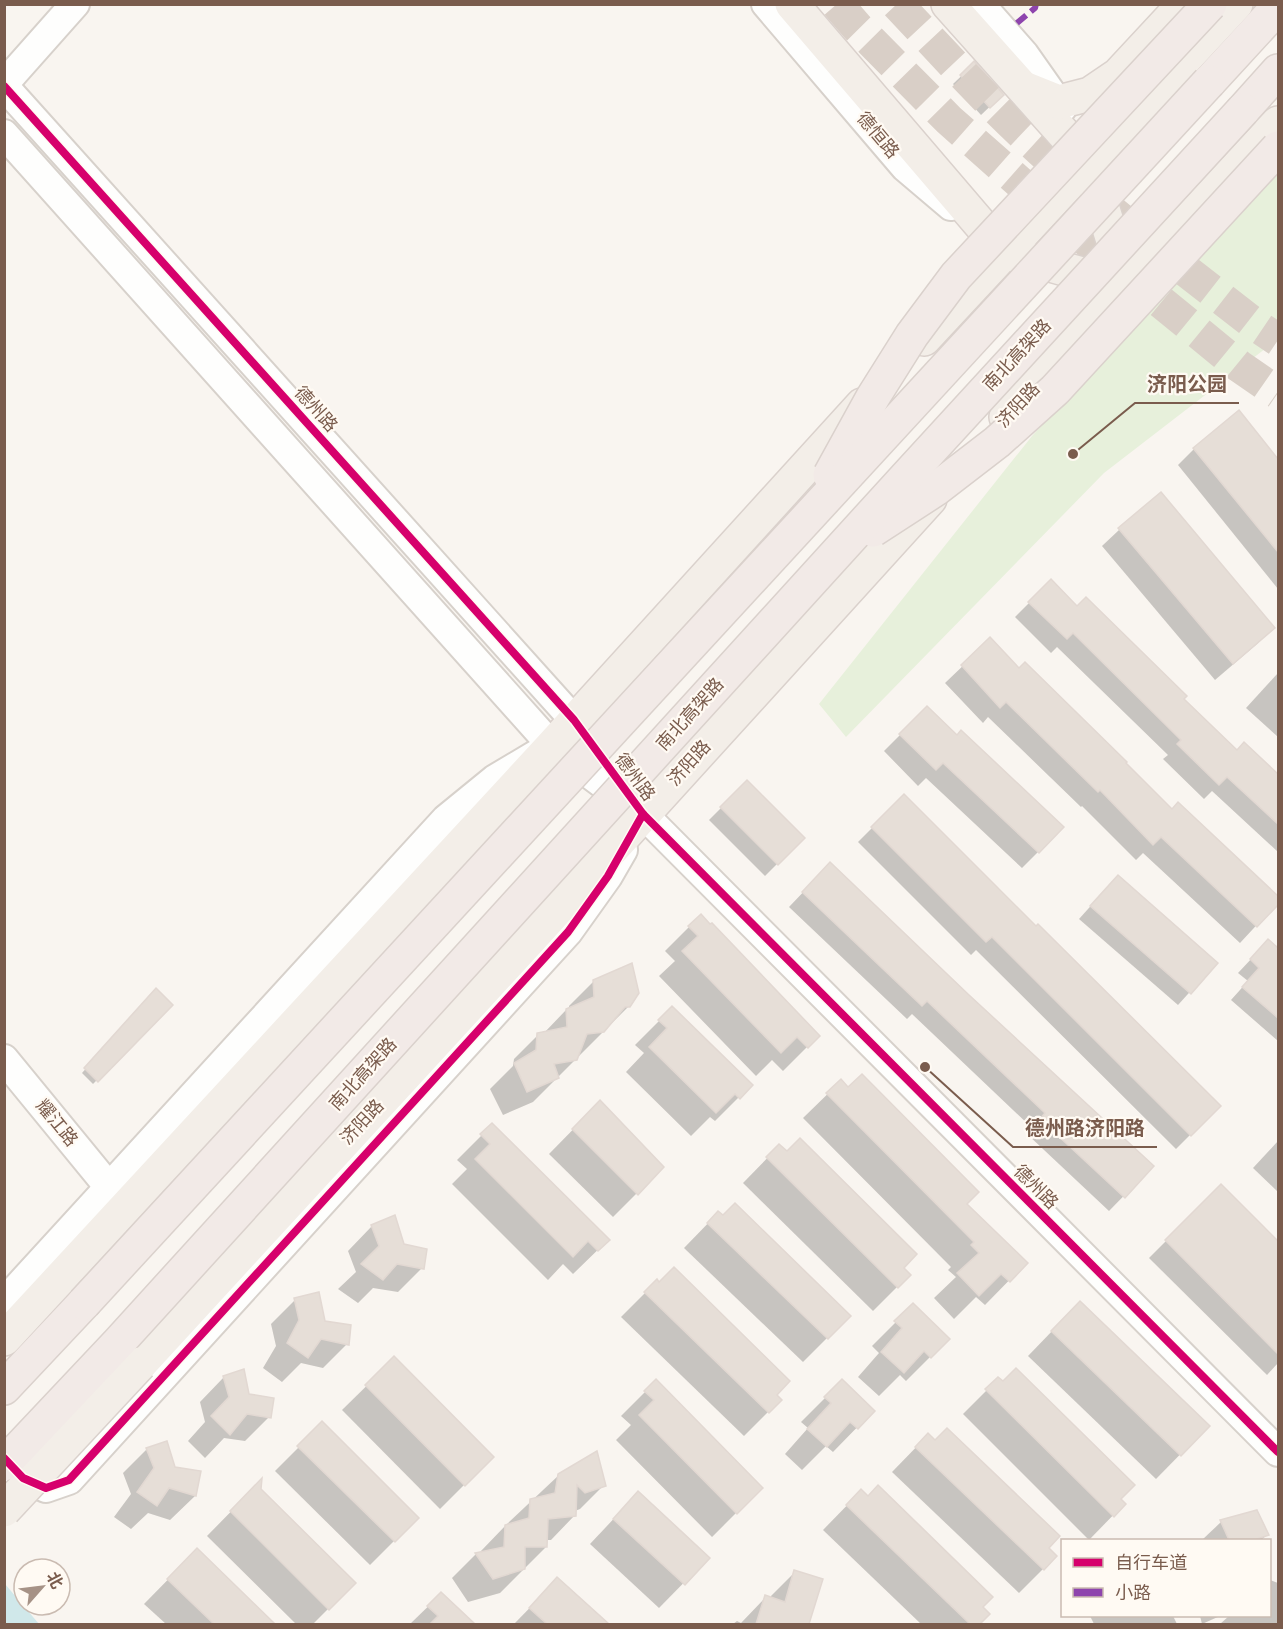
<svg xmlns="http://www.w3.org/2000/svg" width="1283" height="1629" font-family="Poppins,'Noto Sans SC',sans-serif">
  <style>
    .green { fill: #e7f0db }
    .water { fill: #d0e8ea }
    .shadow { fill: #0003 }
    .building { fill: #e6ded7; stroke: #e2d8d2; stroke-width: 1.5 }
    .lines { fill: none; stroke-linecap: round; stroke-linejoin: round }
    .major-tunnel { stroke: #d9cfc7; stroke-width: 33; stroke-dasharray: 33 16; stroke-linecap: butt }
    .minor-casing { stroke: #d7d1cb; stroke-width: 32 }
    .major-casing { stroke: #dad1cc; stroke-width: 36 }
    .highway-casing { stroke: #dad1cc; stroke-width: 36 }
    .minor { stroke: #fefefd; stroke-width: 28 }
    .major { stroke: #f3eee8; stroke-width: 33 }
    .highway { stroke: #f2eae7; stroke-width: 33 }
    .major-bridge-casing { stroke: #dad1cc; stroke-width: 36; stroke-linecap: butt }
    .highway-bridge-casing { stroke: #dad1cc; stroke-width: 36; stroke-linecap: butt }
    .major-bridge { stroke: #f3eee8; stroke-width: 33 }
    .highway-bridge { stroke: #f2eae7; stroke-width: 33 }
    .quiet { stroke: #8e44ad; stroke-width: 6; stroke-dasharray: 12 6; stroke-linecap: butt }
    .cycleway-casing { stroke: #fffaf3; stroke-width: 11 }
    .cycleway { stroke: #d6006c; stroke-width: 8 }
    .labels { text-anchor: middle; stroke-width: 4.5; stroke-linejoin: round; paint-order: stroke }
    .street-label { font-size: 18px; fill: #7a5c4d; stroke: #fffaf3 }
    .leader { fill: none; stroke: #7a5c4d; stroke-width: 2 }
    .callout-dot { fill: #7a5c4d; stroke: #fffaf3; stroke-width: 2 }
    .callout-label { font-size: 20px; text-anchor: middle; font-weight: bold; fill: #7a5c4d; stroke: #fffaf3; stroke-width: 4.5; stroke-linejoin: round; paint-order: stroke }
  </style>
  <rect width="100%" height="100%" fill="#f9f5f0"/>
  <polygon class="green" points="1278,170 1278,339 1104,473 846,737 819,704 1032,436"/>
  <polygon class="water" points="4,1584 5,1584 39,1624 5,1624"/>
  <g class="shadow">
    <polygon points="974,64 1002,95 981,115 953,84"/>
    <polygon points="1239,412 1278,462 1278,589 1178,465 1194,449"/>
    <polygon points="1160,494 1273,628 1257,644 1215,680 1102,546 1119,530"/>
    <polygon points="1051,581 1077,608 1182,699 1236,751 1244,744 1278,776 1278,852 1212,791 1204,799 1163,759 1168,755 1057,647 1051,653 1015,617"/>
    <polygon points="990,640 1019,670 1172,811 1178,804 1278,898 1278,902 1240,943 1143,853 1136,860 1082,806 1081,807 988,717 983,723 945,683"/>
    <polygon points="1278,673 1278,737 1246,708"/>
    <polygon points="927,708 1038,852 1022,868 926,778 918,786 884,751"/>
    <polygon points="747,782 803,838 765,876 709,820"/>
    <polygon points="904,796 1036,928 1219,1106 1176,1149 976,950 971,955 858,842"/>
    <polygon points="830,864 1152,1167 1109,1211 1027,1134 1032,1128 912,1014 907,1019 789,907"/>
    <polygon points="1106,889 1216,963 1178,1005 1079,919"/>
    <polygon points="700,916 818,1036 783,1071 772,1060 756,1076 659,976 675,961 665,951"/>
    <polygon points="1268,941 1278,951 1278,1041 1231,1000 1248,981 1238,973"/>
    <polygon points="593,982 629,1006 533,1102 503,1115 490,1089 513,1066 514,1059 538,1035 543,1034 566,1010 569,1009 569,1006"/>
    <polygon points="156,990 170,1005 93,1084 82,1073"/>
    <polygon points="672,1008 751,1085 715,1121 710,1117 691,1136 626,1072 644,1053 635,1045"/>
    <polygon points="841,1081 1026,1263 985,1305 976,1297 954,1319 934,1298 956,1277 948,1270 951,1267 803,1118"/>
    <polygon points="600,1102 637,1193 613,1217 549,1154"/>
    <polygon points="492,1125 608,1240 573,1274 563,1264 548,1280 452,1184 467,1169 457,1160"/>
    <polygon points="1278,1141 1278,1192 1253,1168"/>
    <polygon points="779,1146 909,1275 873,1311 743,1183"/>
    <polygon points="1221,1186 1278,1243 1278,1363 1267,1375 1149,1258"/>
    <polygon points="718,1213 849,1316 803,1362 684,1248"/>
    <polygon points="372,1226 402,1245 422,1268 398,1292 373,1288 358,1303 338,1289 356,1272 348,1251"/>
    <polygon points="657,1281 780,1400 744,1436 621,1317"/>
    <polygon points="295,1300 324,1322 347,1344 323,1368 301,1363 282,1382 263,1368 276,1346 271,1324"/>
    <polygon points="913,1305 948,1339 906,1381 900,1375 879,1396 858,1377 879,1353 872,1346"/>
    <polygon points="1056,1327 1208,1426 1156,1479 1028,1356"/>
    <polygon points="394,1359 492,1457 440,1509 342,1410"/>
    <polygon points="224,1377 248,1396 269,1417 245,1441 224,1438 205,1458 188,1441 205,1422 200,1402"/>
    <polygon points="998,1379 1124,1504 1089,1540 963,1414"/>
    <polygon points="656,1381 761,1488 712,1537 616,1440 631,1425 621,1416"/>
    <polygon points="842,1381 873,1411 833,1452 826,1446 802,1470 785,1454 808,1428 801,1422"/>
    <polygon points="322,1424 417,1518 370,1565 275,1471"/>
    <polygon points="928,1435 1047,1548 1043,1569 1019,1593 892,1472"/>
    <polygon points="147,1449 174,1468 199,1472 195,1496 170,1520 148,1513 131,1529 114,1517 131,1494 123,1473"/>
    <polygon points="559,1475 604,1485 580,1509 575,1511 575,1515 551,1540 546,1540 546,1547 500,1593 468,1602 452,1578 476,1554 481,1553 481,1551 506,1525"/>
    <polygon points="260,1482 259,1489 354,1583 313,1624 296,1624 207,1536"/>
    <polygon points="861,1491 988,1614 978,1624 921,1624 823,1530"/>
    <polygon points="638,1493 708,1558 659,1608 590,1544"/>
    <polygon points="1221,1522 1267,1535 1261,1540 1202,1540"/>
    <polygon points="197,1550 273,1624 166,1624 144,1604"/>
    <polygon points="795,1572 810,1615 801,1624 733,1624 737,1621 741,1623 766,1597 770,1598 771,1596"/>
    <polygon points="557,1580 607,1624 514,1624"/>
    <polygon points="1270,1580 1278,1583 1278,1624 1220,1624 1229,1616 1270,1616"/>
    <polygon points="441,1594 472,1624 410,1624"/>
    <polygon points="1090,1616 1173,1616 1177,1624 1094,1624"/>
    <polygon points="1200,1616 1220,1616 1202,1624"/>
  </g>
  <g class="building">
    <polygon points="974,61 1004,95 990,108 960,75"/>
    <polygon points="1239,410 1278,459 1278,552 1193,448"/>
    <polygon points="1161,492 1275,628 1233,664 1118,528"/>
    <polygon points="1051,579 1077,606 1086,597 1187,696 1184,699 1237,750 1244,742 1278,774 1278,824 1227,777 1219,785 1177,744 1181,740 1073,633 1067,639 1028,602"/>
    <polygon points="990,637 1019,668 1025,662 1127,762 1126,763 1172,809 1178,802 1278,896 1278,905 1257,927 1161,837 1153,845 1100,790 1098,792 1006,702 1000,708 961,665"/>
    <polygon points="927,706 957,735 961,730 1064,827 1039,853 943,763 936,770 899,734"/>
    <polygon points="747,780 805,838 778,865 720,807"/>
    <polygon points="904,794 1036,926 1038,924 1221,1106 1191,1136 992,937 986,942 871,827"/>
    <polygon points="830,862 969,995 1154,1166 1125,1198 1040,1119 1045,1113 927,1001 922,1006 802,892"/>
    <polygon points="1118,875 1218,963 1191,994 1090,906"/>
    <polygon points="701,914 710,924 712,923 820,1036 808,1048 797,1037 781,1053 682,951 698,936 688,926"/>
    <polygon points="1268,939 1277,947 1278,945 1278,1018 1242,987 1259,968 1250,959"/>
    <polygon points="632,963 639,993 630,1007 625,1007 604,1032 587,1034 577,1060 554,1064 559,1078 527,1092 514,1063 536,1050 537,1033 567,1027 566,1009 594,997 593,980"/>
    <polygon points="156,988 173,1005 98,1082 84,1068"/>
    <polygon points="672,1006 753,1085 740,1099 735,1094 716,1113 649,1047 667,1028 658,1020"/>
    <polygon points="862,1074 979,1192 967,1204 1028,1263 1010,1282 1001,1274 979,1296 957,1273 979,1253 971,1245 974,1242 826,1093 841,1079 848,1087"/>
    <polygon points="600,1100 664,1167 638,1195 572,1129"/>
    <polygon points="492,1123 610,1240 598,1251 588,1241 573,1257 475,1159 490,1144 480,1134"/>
    <polygon points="800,1138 917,1254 904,1268 911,1275 898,1288 766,1157 779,1144 787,1151"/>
    <polygon points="1221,1184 1278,1241 1278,1354 1165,1240"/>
    <polygon points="735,1203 851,1316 828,1339 707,1223 718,1211 723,1215"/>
    <polygon points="395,1215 404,1244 427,1249 424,1269 397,1264 383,1280 361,1264 379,1246 371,1225"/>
    <polygon points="674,1267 790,1381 777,1395 782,1400 769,1413 644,1292 657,1279 659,1282"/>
    <polygon points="319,1292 325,1321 351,1325 349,1345 321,1339 308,1358 287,1343 299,1320 294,1298"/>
    <polygon points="1080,1301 1210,1426 1181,1456 1051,1331"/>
    <polygon points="913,1303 950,1339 931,1358 924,1351 904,1373 881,1352 902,1328 894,1321"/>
    <polygon points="394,1356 494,1457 465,1486 365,1385"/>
    <polygon points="1016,1368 1135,1485 1121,1499 1126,1504 1114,1517 985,1389 998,1377 1003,1381"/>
    <polygon points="244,1369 249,1394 274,1398 271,1418 247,1414 230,1435 211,1416 229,1397 223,1376"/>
    <polygon points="656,1379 763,1488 737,1514 639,1415 654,1400 644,1391"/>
    <polygon points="842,1379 875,1411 858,1429 850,1422 827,1447 807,1429 831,1403 824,1397"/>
    <polygon points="322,1421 419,1518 395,1542 297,1446"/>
    <polygon points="947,1428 1060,1536 1049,1548 1057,1556 1044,1570 915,1447 928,1433 935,1440"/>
    <polygon points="167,1441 175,1467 201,1471 196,1496 169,1488 157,1506 137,1492 154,1468 146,1448"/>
    <polygon points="597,1451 606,1486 585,1493 577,1485 576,1516 548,1519 547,1547 525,1547 525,1569 493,1579 475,1553 504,1547 505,1525 529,1518 530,1499 555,1493 558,1474"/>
    <polygon points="262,1478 261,1489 356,1583 329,1610 230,1511"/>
    <polygon points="878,1485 993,1597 983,1607 990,1614 980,1624 970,1624 846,1505 861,1489 868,1496"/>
    <polygon points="638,1491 710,1558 685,1585 613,1519"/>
    <polygon points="1257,1510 1269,1535 1254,1540 1229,1540 1220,1520"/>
    <polygon points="197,1548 275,1624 214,1624 167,1579"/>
    <polygon points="794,1570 823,1579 809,1624 756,1624 765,1595 785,1602"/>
    <polygon points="557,1577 609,1624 547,1624 529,1608"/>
    <polygon points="441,1592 475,1624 430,1624 438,1616 427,1606"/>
  </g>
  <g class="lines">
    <g class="major-tunnel">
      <polyline points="837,4 857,27 949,120 1027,189 1099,251 1239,366 1278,393"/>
      <path d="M897 4C944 54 990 105 1041 151 1110 213 1184 269 1257 326L1278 340"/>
    </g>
    <defs>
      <g id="minor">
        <polyline points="766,4 905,167 951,206"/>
        <polyline points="980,4 1024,54 1062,108"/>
        <polyline points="4,84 75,4"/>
        <polyline points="4,86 574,720 589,739"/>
        <polyline points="4,134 552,746 643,814 1278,1452"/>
        <polyline points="4,1059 109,1187"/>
        <polyline points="4,1302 446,819 495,779 537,754"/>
        <polyline points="15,1470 23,1478 46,1488 69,1480 568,932 608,876 623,850"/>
      </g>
      <g id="major">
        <polyline points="792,4 1004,252 1114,283"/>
        <polyline points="948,4 1088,161 1123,273"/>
        <polyline points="1024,88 1059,102 1090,94 1118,75 1184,4"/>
        <polyline points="924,339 1236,4"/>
        <polyline points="1006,417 1278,123"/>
        <polyline points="4,1339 552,746 862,405"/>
        <polyline points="140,1364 532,937 930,499"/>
      </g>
      <g id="highway">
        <polyline points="1209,82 1278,7"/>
        <polyline points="1243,110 1278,71"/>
        <polyline points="4,1388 84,1303"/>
      </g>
    </defs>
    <use href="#minor" class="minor-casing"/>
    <use href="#major" class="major-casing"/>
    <use href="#highway" class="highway-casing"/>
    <use href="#minor" class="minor"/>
    <use href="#major" class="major"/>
    <use href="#highway" class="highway"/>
    <defs>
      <polyline id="major-bridge" points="4,1510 140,1364"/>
      <g id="highway-bridge">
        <polyline points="830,475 873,397 912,335 956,276 1210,4"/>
        <polyline points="873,530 936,489 997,442 1055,390 1278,148"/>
        <polyline points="84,1303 1209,82"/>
        <polyline points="4,1464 119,1342 905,478 1243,110"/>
      </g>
    </defs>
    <use href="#major-bridge" class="major-bridge-casing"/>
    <use href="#highway-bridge" class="highway-bridge-casing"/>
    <use href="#major-bridge" class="major-bridge"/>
    <use href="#highway-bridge" class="highway-bridge"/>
    <polyline class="quiet" points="1017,23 1035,8 1036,4"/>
    <defs>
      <g id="cycleway">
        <polyline points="4,86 574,720 643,814 1278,1452"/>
        <polyline points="4,1458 23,1478 46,1488 69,1480 568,932 608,876 643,814"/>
      </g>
    </defs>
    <use href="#cycleway" class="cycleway-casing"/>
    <use href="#cycleway" class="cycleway"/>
  </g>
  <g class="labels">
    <g class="street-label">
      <text transform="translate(878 135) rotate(50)" y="6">德恒路</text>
      <text transform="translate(1017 355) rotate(-47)" y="6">南北高架路</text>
      <text transform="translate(1018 405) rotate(-47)" y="6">济阳路</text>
      <text transform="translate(316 409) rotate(48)" y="6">德州路</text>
      <text transform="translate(690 714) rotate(-48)" y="6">南北高架路</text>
      <text transform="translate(689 763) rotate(-48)" y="6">济阳路</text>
      <text transform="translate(635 777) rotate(54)" y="6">德州路</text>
      <text transform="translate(363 1074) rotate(-48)" y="6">南北高架路</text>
      <text transform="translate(362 1122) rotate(-47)" y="6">济阳路</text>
      <text transform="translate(57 1123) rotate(51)" y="6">耀江路</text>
      <text transform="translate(1036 1187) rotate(45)" y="6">德州路</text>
    </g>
  </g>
  <path class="leader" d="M1073 454L1135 403H1239M925 1067L1013 1147H1157"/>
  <g class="callout-dot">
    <circle cx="1073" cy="454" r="6"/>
    <circle cx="925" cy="1067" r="6"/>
  </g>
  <g class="callout-label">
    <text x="1187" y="391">济阳公园</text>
    <text x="1085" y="1135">德州路济阳路</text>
  </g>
  <rect width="1283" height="1629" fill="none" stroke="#7a5c4d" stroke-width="12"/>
  <rect x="1061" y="1539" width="210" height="78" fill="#fffaf3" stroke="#cabbb1" stroke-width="1.5"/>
  <rect x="1073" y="1558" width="30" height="9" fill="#d6006c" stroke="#cabbb1" stroke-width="1.5"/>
  <text x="1115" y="1569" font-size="18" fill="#7a5c4d">自行车道</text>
  <rect x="1073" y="1588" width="30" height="9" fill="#8e44ad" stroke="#cabbb1" stroke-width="1.5"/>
  <text x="1115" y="1599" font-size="18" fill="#7a5c4d">小路</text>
  <g transform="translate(42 1587) rotate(62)"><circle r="28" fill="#fffaf3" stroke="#cabbb1" stroke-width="1.5"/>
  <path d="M0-4.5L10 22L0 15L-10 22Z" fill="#a69286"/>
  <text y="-9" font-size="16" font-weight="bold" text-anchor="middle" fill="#7a5c4d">北</text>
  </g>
</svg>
